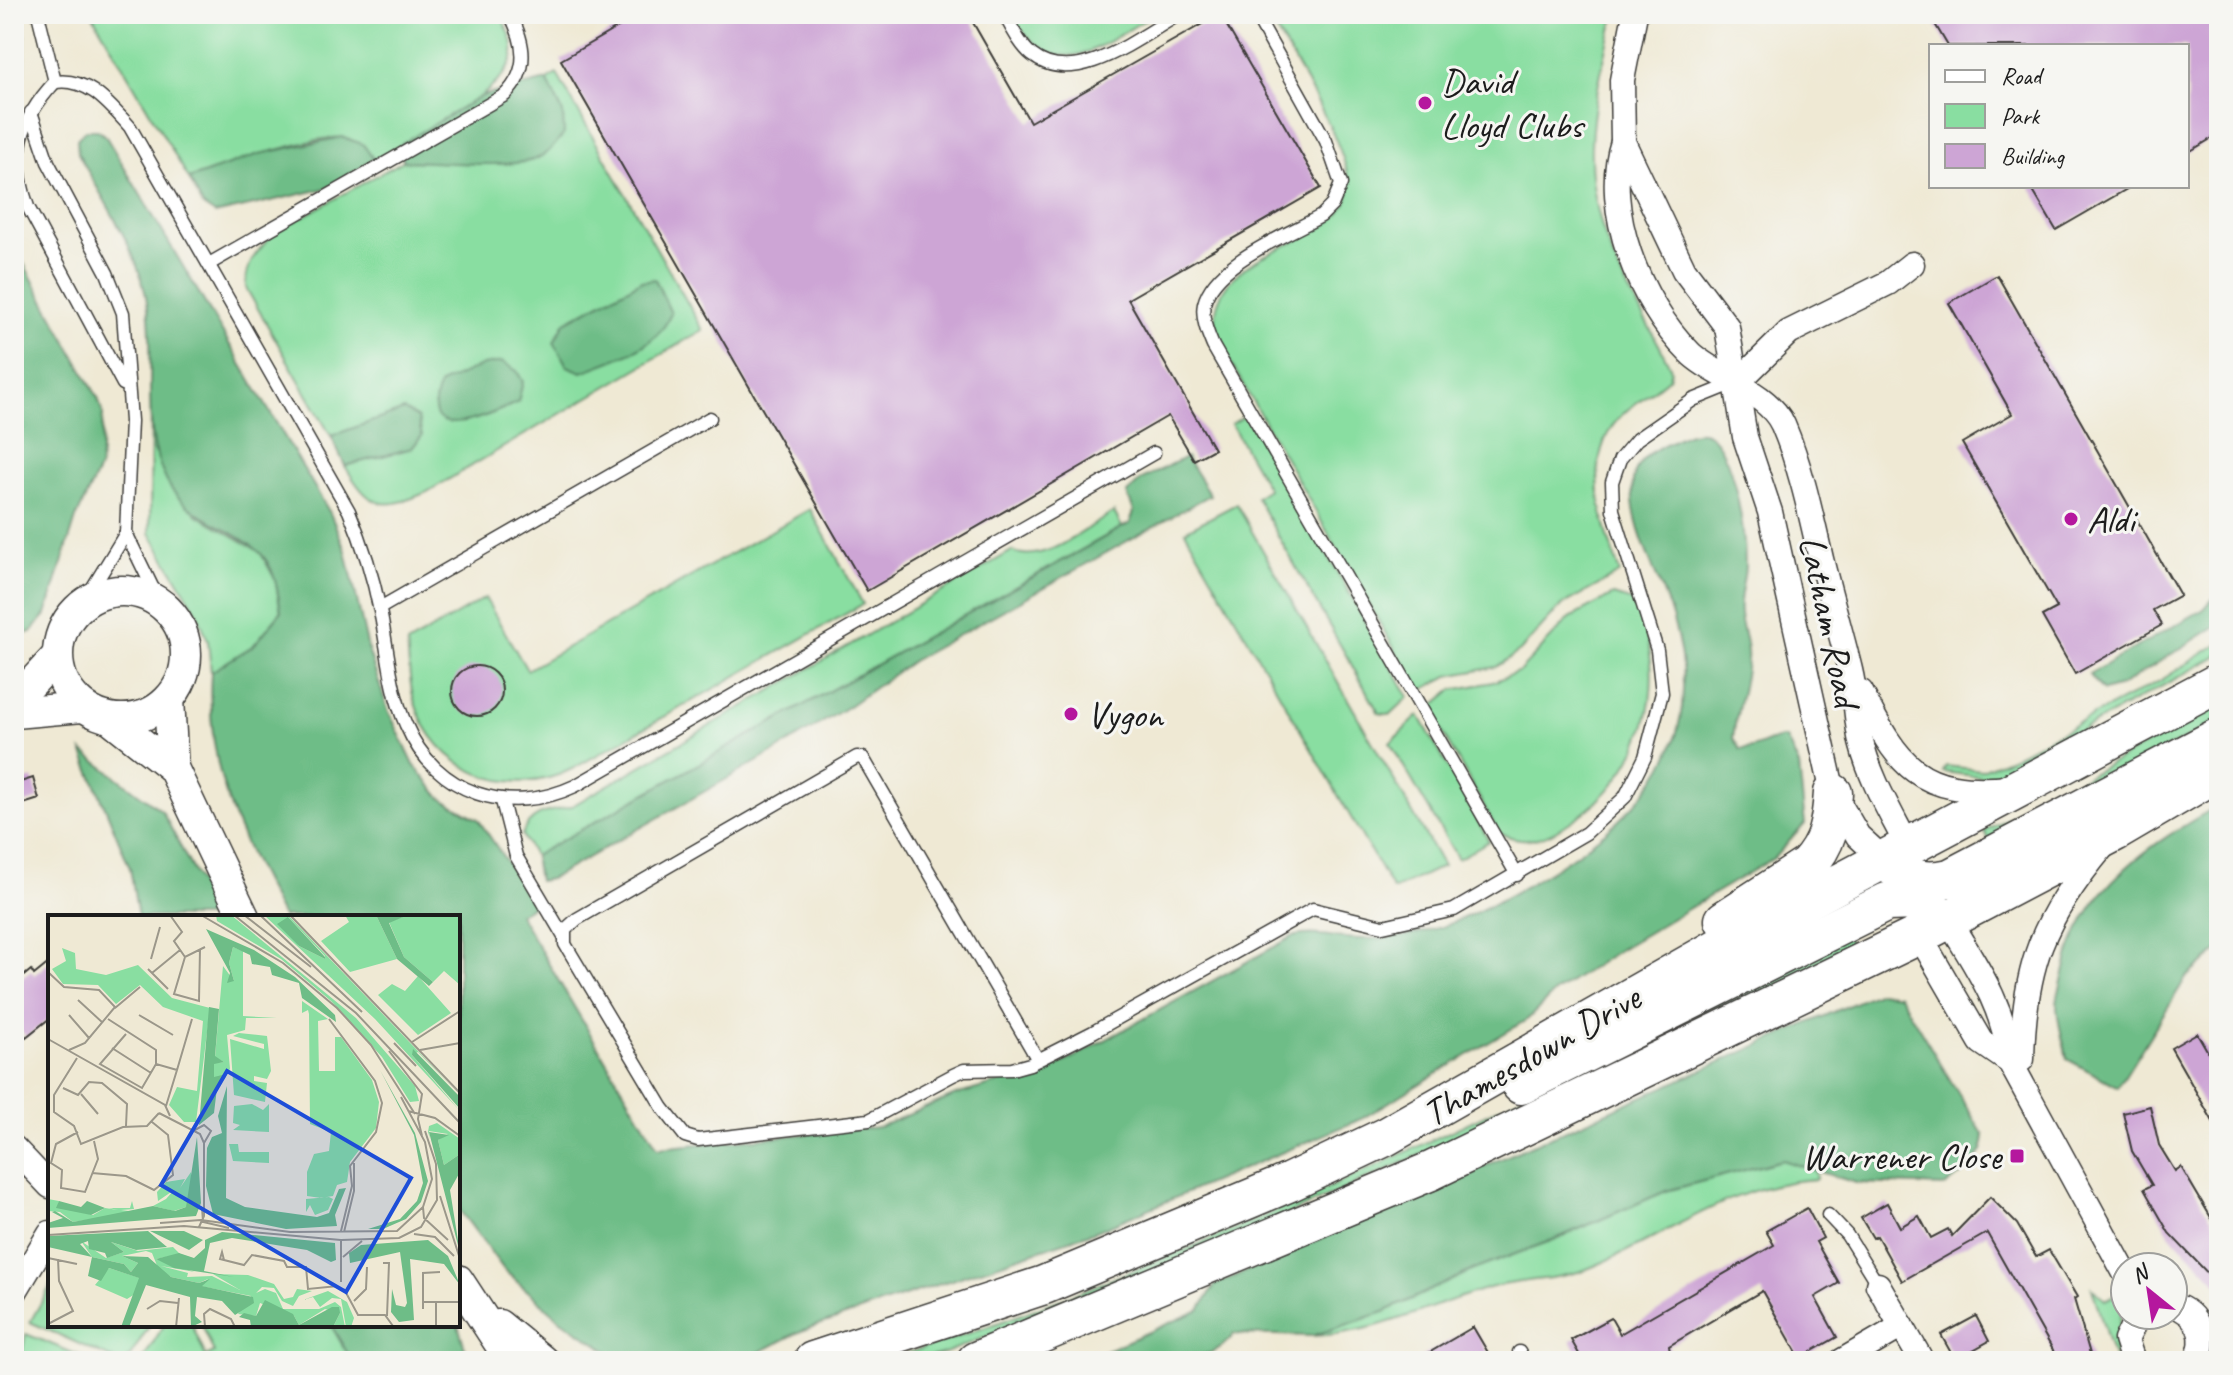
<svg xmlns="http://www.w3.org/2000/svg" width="2233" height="1375" font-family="Caveat,sans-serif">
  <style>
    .green { fill: #89dea1; stroke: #527d5e; stroke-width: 2 }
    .forest { fill: #6ebd87; stroke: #456c52; stroke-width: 2 }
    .building { fill: #cda5d5 }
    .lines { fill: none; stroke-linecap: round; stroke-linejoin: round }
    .service-casing { stroke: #3c3b38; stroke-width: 15 }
    .minor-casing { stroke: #3c3b38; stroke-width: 27 }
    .tertiary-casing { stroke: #3c3b38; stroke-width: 33 }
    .primary-casing { stroke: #3c3b38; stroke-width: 41 }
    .service { stroke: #fff; stroke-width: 12 }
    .minor { stroke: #fff; stroke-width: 24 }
    .tertiary { stroke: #fff; stroke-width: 30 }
    .primary { stroke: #fff; stroke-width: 38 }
    .poi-dot { fill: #b5179e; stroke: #f6f6f2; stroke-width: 3 }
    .labels { text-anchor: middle; stroke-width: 6; stroke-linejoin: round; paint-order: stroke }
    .poi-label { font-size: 38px; fill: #1c1c1c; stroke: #f6f6f2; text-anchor: start }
    .street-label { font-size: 38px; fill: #1c1c1c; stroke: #f6f6f2 }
    .inset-road { fill: none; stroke: #9b978a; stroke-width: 2 }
    .view { fill: #1d4ed8; fill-opacity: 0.15; stroke: #1d4ed8; stroke-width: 4 }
    .inset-edge { fill: none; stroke: #1c1c1c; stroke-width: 4 }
  </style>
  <rect width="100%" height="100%" fill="#f6f6f2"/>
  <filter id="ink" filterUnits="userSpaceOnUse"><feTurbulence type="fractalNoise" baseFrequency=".0125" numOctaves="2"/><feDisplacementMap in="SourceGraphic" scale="16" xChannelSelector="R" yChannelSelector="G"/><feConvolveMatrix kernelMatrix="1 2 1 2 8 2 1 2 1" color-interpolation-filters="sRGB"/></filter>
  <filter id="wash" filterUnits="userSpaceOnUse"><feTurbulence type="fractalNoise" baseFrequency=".006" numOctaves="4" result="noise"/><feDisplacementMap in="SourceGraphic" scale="32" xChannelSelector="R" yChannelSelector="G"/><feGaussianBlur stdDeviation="1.8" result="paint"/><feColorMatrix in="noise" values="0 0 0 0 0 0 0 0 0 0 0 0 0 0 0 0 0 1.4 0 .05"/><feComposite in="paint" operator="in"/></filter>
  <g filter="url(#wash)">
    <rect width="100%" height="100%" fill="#efe9d4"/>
    <g class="green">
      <polygon points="14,14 24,14 25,68 14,115"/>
      <path d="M92 14H499C506 26 515 39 513 54 508 95 408 140 374 160 365 148 360 142 345 138 318 133 219 168 189 179Z"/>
      <path d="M1009 14H1155C1093 49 1061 87 1009 14Z"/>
      <path d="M1266 14H1615C1591 111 1574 175 1619 271 1635 305 1656 335 1671 369L1669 378C1655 391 1638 400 1624 413 1579 454 1603 525 1620 573L1561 606 1520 651 1496 667 1448 676 1419 692 1217 339C1197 239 1346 254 1349 189 1351 149 1288 51 1266 14Z"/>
      <path d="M557 74 703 330 427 492C382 512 370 508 345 466L412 448 404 410 331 436 246 288C244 264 259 249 275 232L403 161 513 162 563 113 547 80Z"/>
      <polygon points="151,396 154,451 196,514 260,552 275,579 281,612 254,645 211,672 208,641 197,612 150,533"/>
      <polygon points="1247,415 1409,697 1390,715 1379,713 1256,497 1268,489 1231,424"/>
      <polygon points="1236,504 1238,507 1443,866 1393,890 1185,531"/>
      <path d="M810 509 863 604 574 768C510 802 435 771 414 700 409 683 409 662 407 644L485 598 527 670Z"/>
      <path d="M1114 512 1122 527 534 856 522 835C529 813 549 811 570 807L1012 551C1043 566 1086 528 1114 512Z"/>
      <path d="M1613 595 1633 601C1674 679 1645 775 1572 821 1546 838 1529 846 1499 833L1429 709 1452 690 1493 682 1520 671 1570 618Z"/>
      <polygon points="2219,643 2219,655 2011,769 1983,777 1943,772 1946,766 1982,770 2013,757 2160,681"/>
      <polygon points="2219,706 2219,721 1990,842 1984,831"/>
      <polygon points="1419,715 1489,841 1458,859 1390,743"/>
      <path d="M1846 934 1854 950 1554 1095 1244 1234 945 1353 915 1361H881C976 1334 1068 1297 1159 1260 1395 1165 1620 1049 1846 934Z"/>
      <path d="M1782 1160 1816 1171 1817 1179C1729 1183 1666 1238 1587 1269 1555 1281 1519 1279 1486 1289 1421 1308 1384 1332 1312 1336L1384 1312 1473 1270 1556 1239 1666 1191Z"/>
      <polygon points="50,1287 50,1325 150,1325 127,1361 117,1361 30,1322"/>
      <path d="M2117 1287C2127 1310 2116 1337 2114 1360L2092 1288 2105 1300 2115 1295Z"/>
      <polygon points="164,1325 192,1325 206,1357 214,1353 202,1325 331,1325 352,1361 142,1361"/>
      <polygon points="26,1334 93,1361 20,1361"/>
    </g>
    <g class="forest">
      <path d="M547 80 563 113 564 134C556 144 548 154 536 159 509 169 435 161 403 161L401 144 482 96Z"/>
      <path d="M85 130H98L106 137 330 513 346 551 369 653 388 710 414 765 441 798 478 819 535 904 519 914 658 1148 879 1127 956 1095 1060 1065 1292 937C1311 932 1325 936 1345 938 1377 941 1410 937 1441 927 1482 912 1517 892 1554 869 1650 807 1708 741 1673 620 1660 576 1628 527 1633 481 1636 459 1656 448 1674 440 1684 435 1697 428 1708 434 1735 451 1745 534 1745 565 1745 581 1738 597 1740 613 1741 629 1749 644 1747 660 1745 687 1736 712 1733 738L1740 749C1756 751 1768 738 1786 738L1799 766 1805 824 1774 858 1617 951 1554 993 1528 1019 1361 1119 1099 1230 801 1331 742 1361H626L612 1354 561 1320 505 1271 458 1208V917H282C238 833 205 769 211 672L254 645 281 612C278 592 275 565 258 551 229 525 187 518 167 482 139 429 156 365 148 308 141 253 103 201 78 153L77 139Z"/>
      <polygon points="342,137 363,144 374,160 327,188 215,214 203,206 189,179 259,154"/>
      <polygon points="14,246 98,398 103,414 100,467 76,518 46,615 31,632 17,636"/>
      <path d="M655 279 671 313C659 348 614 359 582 372L567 366 554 342 565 322 641 281Z"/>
      <path d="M502 362 517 371 523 382 518 402C491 415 414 450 440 384L483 365Z"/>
      <polygon points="404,410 418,418 422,436 412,448 345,466 331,436"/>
      <polygon points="1186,457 1210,495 912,661 849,706 776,751 550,879 538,881 534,856 1130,523 1134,511 1127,494 1142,479"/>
      <polygon points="2219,592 2219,624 2121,686 2103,691 2089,674 2204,609"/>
      <polygon points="82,751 162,811 217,917 138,917 130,868"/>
      <path d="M2219 805V950L2186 978 2118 1087 2067 1059C2064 1042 2057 1022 2057 1005 2057 994 2063 980 2065 969 2083 886 2151 844 2219 805Z"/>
      <path d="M1879 992 1899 995 1984 1136 1982 1151 1967 1170 1946 1186 1856 1183 1782 1160 1666 1191 1558 1238 1473 1270 1384 1312 1312 1336 1234 1334C1206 1374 1125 1361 1081 1361L1200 1310 1215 1285Z"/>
      <polygon points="331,1325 458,1325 469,1361 352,1361"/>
    </g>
    <g id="blocks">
      <g class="building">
        <polygon points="641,14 968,14 1030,122 1220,14 1321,188 1128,299 1214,449 1194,460 1168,416 867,591 561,60"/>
        <polygon points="1929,14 2219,14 2219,134 2187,153 2187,46 1948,46"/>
        <polygon points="2030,186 2132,186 2056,230"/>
        <polygon points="1997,275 2180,595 2153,610 2162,625 2075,674 2042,616 2057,608 1962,443 2012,414 1949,303"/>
        <circle cx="477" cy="691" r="25"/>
        <polygon points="33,778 39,799 14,807 14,784"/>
        <polygon points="50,962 50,1018 26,1037 14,1021 14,984 31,970 34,975"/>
        <polygon points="2197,1033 2219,1071 2219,1132 2171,1048"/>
        <polygon points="2150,1106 2159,1145 2175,1171 2181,1167 2219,1231 2219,1285 2169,1233 2144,1189 2152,1185 2132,1151 2123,1113"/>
        <polygon points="1990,1197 2017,1224 2036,1257 2049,1250 2077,1297 2074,1299 2092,1361 2056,1361 2053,1350 1987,1233 1902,1281 1877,1236 1873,1238 1861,1218 1887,1203 1900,1227 1919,1216 1931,1238 1948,1229 1952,1236"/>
        <polygon points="1807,1208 1823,1238 1816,1242 1839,1283 1815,1297 1837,1337 1800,1358 1762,1291 1669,1346 1670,1352 1654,1361 1583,1361 1571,1340 1611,1318 1620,1334 1774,1245 1766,1231"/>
        <polygon points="1976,1316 1989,1341 1955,1360 1941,1335"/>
        <polygon points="1473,1327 1493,1361 1415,1361"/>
      </g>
    </g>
  </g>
  <g filter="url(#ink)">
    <use href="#blocks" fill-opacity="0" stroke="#3c3b38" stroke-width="2"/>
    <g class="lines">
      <defs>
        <g id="service">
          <path d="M38 14 55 82C19 120 10 157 28 207L123 384"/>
          <path d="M1004 14C1012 28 1020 45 1032 55 1075 90 1142 35 1180 14"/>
          <path d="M1255 14 1326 141 1341 184 1332 205 1321 216C1285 236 1214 263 1204 304 1201 318 1208 334 1213 346L1517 875"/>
          <path d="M55 82C88 77 109 104 130 127L349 511C363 544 373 576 380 611 388 648 390 690 406 725 436 795 509 817 575 786L1154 453"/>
          <polyline points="31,112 48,162 107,273 123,313 131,421 126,533 160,603"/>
          <path d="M209 264 505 95C530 70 525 43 510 14"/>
          <polyline points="82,605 126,533"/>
          <polyline points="380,608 710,418"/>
          <polyline points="502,801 516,856 564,937"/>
          <polyline points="1038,1060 863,758 857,757 577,919 565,930 565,944 663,1108 685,1136 698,1140 869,1120 953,1075 964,1070 1012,1069 1030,1064 1093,1032 1313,909 1383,926 1454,910 1586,833 1625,797 1645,757 1662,693 1657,650 1613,510 1612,482 1620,459 1637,439 1693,400 1735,383"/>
          <polyline points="1828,1215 1847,1235 1878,1285"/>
          <polyline points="1519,1352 1524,1361"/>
        </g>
        <g id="minor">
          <polyline points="1635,14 1622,80 1623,142 1684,270 1727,327 1745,437 1770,512 1833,793 1858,836 1883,859"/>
          <path d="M1623 142C1601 209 1640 303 1689 352 1710 374 1769 392 1783 425 1801 467 1811 515 1821 559 1830 596 1841 633 1850 670 1856 694 1856 719 1861 742 1870 779 1891 813 1908 847"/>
          <polyline points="1738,382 1789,332 1888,283 1912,264"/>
          <path d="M1861 692C1898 766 1919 796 2009 788"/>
          <path d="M1948 920C1976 966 2005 1007 2010 1062L2125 1273"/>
          <polyline points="1919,935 1981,1042 2010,1062"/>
          <path d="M2022 1059C2024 965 2043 918 2103 846"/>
          <polyline points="14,1148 50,1186"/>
          <polyline points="1878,1285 1919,1356"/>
          <polyline points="14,1293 50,1233"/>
          <path d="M2173 1305C2198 1313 2209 1338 2196 1361"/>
          <polyline points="1842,1361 1902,1326"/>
          <polyline points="2133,1361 2126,1340 2138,1315"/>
        </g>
        <g id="tertiary">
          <circle cx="122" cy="655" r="64"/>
          <polyline points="169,699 173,768 244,917"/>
          <polyline points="14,702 57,656"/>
          <polyline points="14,713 82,707"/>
          <polyline points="111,719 173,768"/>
          <polyline points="458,1280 511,1361"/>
          <polyline points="499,1325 543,1361"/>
        </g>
        <g id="primary">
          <path d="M1892 866C1911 881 1927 883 1950 878L2219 737"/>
          <path d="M1724 920 1807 866C1828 844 1831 822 1833 793"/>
          <polyline points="1521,1085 1887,902 1917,901 1948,920"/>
          <polyline points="813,1361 1044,1285 1290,1182 1385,1137 1721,946 2219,682"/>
          <polyline points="976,1361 1431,1171 1919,935 2115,832 2219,771"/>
        </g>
      </defs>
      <use href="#service" class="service-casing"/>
      <use href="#minor" class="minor-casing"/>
      <use href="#tertiary" class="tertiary-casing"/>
      <use href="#primary" class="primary-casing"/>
      <use href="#service" class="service"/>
      <use href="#minor" class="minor"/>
      <use href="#tertiary" class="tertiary"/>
      <use href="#primary" class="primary"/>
    </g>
  </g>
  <g class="poi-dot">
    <circle cx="1425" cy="103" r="8"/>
    <circle cx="2071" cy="519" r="8"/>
    <circle cx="1071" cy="714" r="8"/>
    <rect x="2009" y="1148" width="16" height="16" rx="4"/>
  </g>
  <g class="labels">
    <g class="poi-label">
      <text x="1441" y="94">David<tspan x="1441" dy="44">Lloyd Clubs</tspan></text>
      <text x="2087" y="532">Aldi</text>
      <text x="1087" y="727">Vygon</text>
      <text x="2001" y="1169" text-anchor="end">Warrener Close</text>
    </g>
    <g class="street-label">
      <text transform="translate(1830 621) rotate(78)" y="13">Latham Road</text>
      <text transform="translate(1531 1055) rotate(-30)" y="13">Thamesdown Drive</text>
    </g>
  </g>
  <g transform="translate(48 915)">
    <rect width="412" height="412" fill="#efe9d4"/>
    <path d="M168 0H183L308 103 367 171 371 186 362 187 334 142 283 86 233 44 169 6ZM216 0H240L412 180 370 137 364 140 412 196 327 104ZM240 2 277 41V44L251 31 241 16ZM297 0H328L349 44 302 57 273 26 301 7ZM360 0H412V70L396 56 385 67 356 42 341 7ZM185 32 195 36V101L229 103H198L197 115 179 120 182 154 177 163 169 171 175 164 166 162V148L176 147 167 142 175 51 186 66 181 48ZM14 33 27 38 28 54 58 60 90 50 124 83 162 93 148 207H136L121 190 129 172 149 176 155 106 115 92 92 70 68 89 50 70 15 69 4 54 18 46ZM370 61 403 98 370 120 330 80 344 69 357 76ZM254 86 280 104 270 106 271 156H287V122H293L324 165 331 187 328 213 302 247 299 267 289 270 285 281 273 283 259 281V257L266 239 281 236 283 217 262 209 261 99 260 95 254 98ZM191 118 219 121 223 156 219 164 206 161V166L219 168 217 187 186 180 182 124 216 134V129L185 121ZM204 189 215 195 221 189V217L185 215 192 210 185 208 186 191ZM389 208 412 224V239L396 250 390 225 400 219 381 216 382 223 380 217 381 211ZM181 229H190L191 237H221V248L185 246ZM143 257V288L138 292 126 296 105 291 118 284 126 275 110 286 109 277 118 267 137 264 132 273ZM0 284 11 286 10 292 45 300 57 293 70 295 61 293H82L84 286 86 294 73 295 88 297 25 307 12 297 0 296ZM258 284 281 282 285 284 280 295 267 300 262 290 258 297ZM33 326 58 343 76 337 63 327 90 336 125 332 132 339 108 344 147 357 113 351 140 358 139 362 164 361 192 375 165 359 200 360 226 369 236 384 245 382 249 374 264 376 251 381 245 391 234 386 226 373 214 372 208 378 217 374 228 378 235 394H271L287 387 293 392 297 412H285L292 398 277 394 251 410 246 401 212 388 208 401 190 399 203 381 152 371 160 364 151 368 123 362 110 353 104 338 98 336 74 341 90 348 83 357 76 349 44 342ZM61 353 92 363 87 379 79 384 47 370ZM280 376 299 387 306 403 303 412H298L293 384 284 383 272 392 265 382 255 385Z" fill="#89dea1" fill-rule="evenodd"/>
    <path d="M328 0H360L341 8 356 42 385 67 381 71 349 44ZM240 2 277 42V44L251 31 229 9ZM158 14 206 35 247 62 287 100 288 107 254 83 251 68 224 60 222 52 204 49 202 40 185 32 181 48 186 66 179 68 182 58ZM161 92 171 94 167 141 176 147 166 149V162L178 159 169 173 166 198 151 210ZM365 134 412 182V194L364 140ZM332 155 367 218 380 266 373 287 358 304 335 314H320L352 304 369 286 375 268 366 220ZM179 171 178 283 197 292 269 302 281 298 291 274 298 273 287 300 289 311 238 314 165 299 158 271 159 233 164 222 174 218 170 201ZM381 217 401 220 390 225 396 250 412 239V257L402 275 412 338ZM149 222 153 288 148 301 0 313V308L15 303 4 297 7 296 25 307 105 291 127 296 138 292ZM11 286 33 292 39 286 57 293 43 300 8 293ZM100 316 119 332 88 335 63 327 76 337 59 343 57 338 41 334 40 326 32 329 44 342 76 349 83 357 90 348 74 341 100 342 123 362 151 368 162 364 154 371 205 382 206 388 187 400 174 386 149 382 147 401 154 407 143 412 142 382 98 370 81 412H73L91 363 61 353 53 366 40 361 44 342 0 332V321ZM102 316H136L155 325 141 335ZM174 317 287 328 288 345 283 347 259 335 184 323 162 328 156 356 186 362 126 353 108 344 131 338 146 343 157 333V325ZM380 325 400 341 412 370 396 349 362 344 366 405 351 407 343 397 344 374 348 390 357 392 359 388 352 337 302 348 301 338 313 330ZM217 385 245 399 251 410 284 392H291L292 398 285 412H203L202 405 191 402 196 398 208 401Z" fill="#6ebd87"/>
    <path class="inset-road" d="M122 0 134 17 126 26 137 42 157 32M153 0 235 48 289 93 323 130 367 199M186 0 308 98 412 208M196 0 263 52M212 0 314 97M242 0 412 178M137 42 126 79 151 86 152 34M103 44 112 12M100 54 120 74M0 57 16 72 51 75 67 92 37 128 21 135M104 58 132 35M30 85 55 108M67 93 92 72M21 100 41 123M91 100 125 120M60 104 108 135V149L129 155 118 191M281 104 327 166 334 188 328 217 302 251 304 271 293 316M78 119 52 149 94 173 108 149M0 124 117 190 122 201M364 127 412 96M346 128 368 151M64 133 103 158M372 135 412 128M341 136 374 179 370 204 374 221M29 143 6 180V197L26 211 33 229 75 212 99 211 111 198M129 155 144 104M15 173 30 180 41 167 54 168 79 189 78 211M33 179 50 199M360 196 387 203 412 221M111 198 152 219 156 228M145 216 156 210 163 216 156 228V301L151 312M30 217 8 229 3 248 14 255 13 273 37 277 50 244 46 226M44 258 78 261 106 275 125 260 120 220 104 207M392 281 412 344M154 292 155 307 181 313M375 292 376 303 400 325M112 308 153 305 242 317 349 316 375 292 384 264 377 227 353 182M296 317 306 276V248M366 319 387 322 406 341M0 320 136 311 293 325 351 323 373 312 389 285 388 249 377 216M293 325V367M295 342 314 326M0 343 29 349M176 345 174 337 172 344 196 350 204 340 236 346 239 352H258L260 374 290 371M335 348H341L339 401M296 374 310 400H337L345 411H412M306 386 318 374 319 352M375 387H412M99 394 112 386 130 388M375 394V358L392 357M0 409 25 396 11 366 10 344M128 412 131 383M157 412 156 399 162 394 183 404 187 412M388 412V387"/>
    <path class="view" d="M179 156 363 263 298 377 113 270Z"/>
    <rect width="412" height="412" class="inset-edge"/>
  </g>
  <rect width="2233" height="1375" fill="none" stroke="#f6f6f2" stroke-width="48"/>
  <rect x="1929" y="44" width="260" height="144" fill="#f6f6f2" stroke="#9f9f9c" stroke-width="2"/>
  <rect x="1945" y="70" width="40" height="12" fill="#ffffff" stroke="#9f9f9c" stroke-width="2"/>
  <text x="2001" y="84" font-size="24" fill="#1c1c1c">Road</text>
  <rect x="1945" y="104" width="40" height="24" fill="#89dea1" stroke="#9f9f9c" stroke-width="2"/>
  <text x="2001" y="124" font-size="24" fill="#1c1c1c">Park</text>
  <rect x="1945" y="144" width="40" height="24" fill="#cda5d5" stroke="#9f9f9c" stroke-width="2"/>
  <text x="2001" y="164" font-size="24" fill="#1c1c1c">Building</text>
  <g transform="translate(2149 1291) rotate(330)"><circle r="38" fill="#f6f6f2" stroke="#9f9f9c" stroke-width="2"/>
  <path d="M0-6L14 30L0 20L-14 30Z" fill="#b5179e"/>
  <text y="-12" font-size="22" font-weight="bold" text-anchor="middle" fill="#1c1c1c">N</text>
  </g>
</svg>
